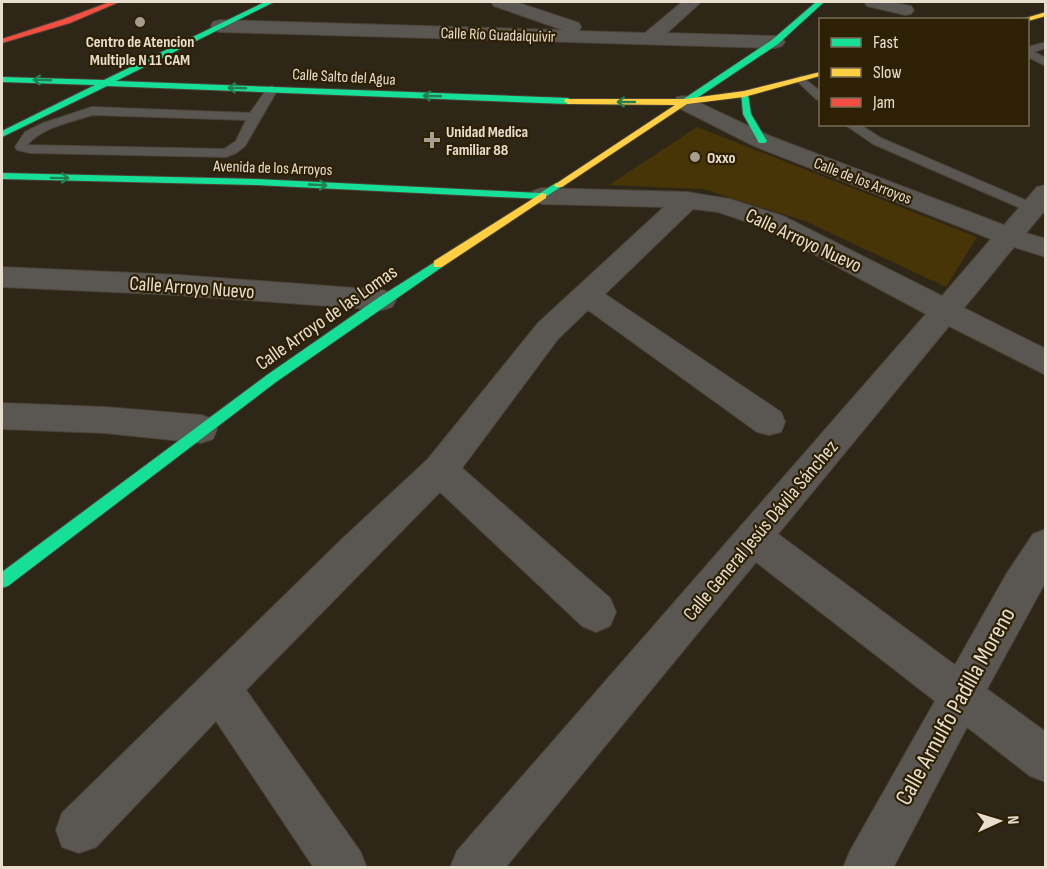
<svg xmlns="http://www.w3.org/2000/svg" width="1047" height="869" font-family="'Sofia Sans Condensed',sans-serif">
  <style>
    .green { fill: #483507 }
    .lines { fill: none; stroke-linecap: round; stroke-linejoin: round }
    .lane-casing { stroke: #4a4336; stroke-width: 2 }
    .street-casing { stroke: #4a4336; stroke-width: 2 }
    .fast-casing { stroke: #4a4336; stroke-width: 2 }
    .slow-casing { stroke: #4a4336; stroke-width: 2 }
    .jam-casing { stroke: #4a4336; stroke-width: 2 }
    .lane { fill: #5a5651; fill-rule: evenodd }
    .street { fill: #5a5651; fill-rule: evenodd }
    .fast { fill: #16e098; fill-rule: evenodd }
    .slow { fill: #ffcf43; fill-rule: evenodd }
    .jam { fill: #f24e42; fill-rule: evenodd }
    .oneway { stroke: #22804e }
    .poi-dot { fill: #a69e8e; stroke: #2d2004; stroke-width: 2 }
    .labels { text-anchor: middle; stroke-width: 4.5; stroke-linejoin: round; paint-order: stroke }
    .far-street-label { font-size: 16px; fill: #e7dece; stroke: #2d2004 }
    .far-poi-label { font-size: 16px; font-weight: bold; fill: #e7dece; stroke: #2d2004; text-anchor: start }
    .street-label { font-size: 20px; fill: #e7dece; stroke: #2d2004 }
    .near-street-label { font-size: 24px; fill: #e7dece; stroke: #2d2004 }
  </style>
  <rect width="100%" height="100%" fill="#2e2617"/>
  <polygon class="green" points="697,127 977,237 946,287 805,221 703,189 609,185"/>
  <g class="lines">
    <defs>
      <g id="lane">
        <polygon points="1046,42 1046,48 1034,52 1046,58 1046,66 1028,57 1028,47"/>
        <polygon points="801,76 820,91 820,100 816,99 797,81 795,79"/>
        <path d="M272 86 278 89 245 146 236 153 226 157 30 153 17 150 15 147 25 132 43 123 92 107 250 113 268 87ZM93 115 246 120 236 141 224 149 27 145C43 127 71 122 93 115Z"/>
        <polygon points="844,124 859,124 881,138 1037,205 1039,208 1037,211 1027,211 873,144"/>
      </g>
      <g id="street">
        <polygon points="491,2 516,2 579,23 581,27 579,31 645,33 682,2 701,2 667,33 775,36 782,38 785,42 782,46 775,48 220,32 213,30 211,26 213,22 220,20 563,30 494,6"/>
        <polygon points="864,2 892,2 911,6 914,10 911,14 905,15 867,6"/>
        <polygon points="685,96 770,136 1004,225 1037,187 1046,185 1046,209 1026,233 1046,239 1046,257 1014,247 964,308 1046,349 1046,375 949,326 778,534 955,665 1007,573 1033,534 1046,529 1046,581 987,689 1046,732 1046,782 1030,776 967,727 893,868 843,868 850,851 935,701 756,562 505,868 450,868 457,851 926,314 765,228 718,212 693,209 605,294 781,412 785,422 781,432 769,435 757,432 588,310 558,339 462,468 610,598 616,612 610,626 596,632 582,626 440,492 246,690 360,851 367,868 314,868 216,721 96,847 79,853 62,847 56,830 62,813 342,539 428,459 538,323 664,207 542,204 533,201 530,196 533,191 542,188 687,192 730,199 783,216 942,296 991,239 754,146 677,107 674,102 677,97"/>
        <polygon points="2,267 179,275 382,290 392,293 396,300 392,307 382,310 179,295 2,287"/>
        <polygon points="2,403 105,407 201,415 213,419 217,429 213,439 201,443 105,433 2,429"/>
      </g>
      <g id="fast">
        <polygon points="265,2 274,2 116,81 568,98 572,101 568,104 107,86 2,137 2,131 95,85 2,82 2,77 104,80"/>
        <polygon points="816,2 824,2 778,44 688,104 682,104 682,100 772,40"/>
        <polygon points="741,92 748,94 751,114 767,141 765,143 759,143 743,114"/>
        <polygon points="2,173 256,179 540,193 556,183 562,183 564,185 542,199 256,185 2,179"/>
        <polygon points="438,260 442,261 442,267 276,382 8,586 2,588 2,572 267,375 378,298"/>
      </g>
      <g id="slow">
        <polygon points="1046,12 1046,16 1028,21 1019,20"/>
        <polygon points="820,72 820,76 744,97 687,104 562,187 556,187 554,185 675,105 568,104 564,101 565,99 685,99 744,91"/>
        <polygon points="542,193 546,194 546,198 442,267 434,267 434,261"/>
      </g>
      <polygon id="jam" points="110,2 119,2 70,23 2,43 2,39 64,19"/>
    </defs>
    <use href="#lane" class="lane-casing"/>
    <use href="#street" class="street-casing"/>
    <use href="#fast" class="fast-casing"/>
    <use href="#slow" class="slow-casing"/>
    <use href="#jam" class="jam-casing"/>
    <use href="#lane" class="lane"/>
    <use href="#street" class="street"/>
    <use href="#fast" class="fast"/>
    <use href="#slow" class="slow"/>
    <use href="#jam" class="jam"/>
  </g>
  <defs><path id="oneway-shaft" d="M-6 0H5M1.5-3L5.5 0L1.5 3" fill="none" stroke-width="1.6" stroke-linecap="round" stroke-linejoin="round" transform="scale(1.5)"/></defs>
  <g class="oneway">
    <use href="#oneway-shaft" transform="translate(42 80) rotate(-178)"/>
    <use href="#oneway-shaft" transform="translate(237 88) rotate(-178)"/>
    <use href="#oneway-shaft" transform="translate(432 96) rotate(-178)"/>
    <use href="#oneway-shaft" transform="translate(626 102) rotate(-180)"/>
    <use href="#oneway-shaft" transform="translate(60 178) rotate(1)"/>
    <use href="#oneway-shaft" transform="translate(318 185) rotate(3)"/>
  </g>
  <g class="poi-dot">
    <circle cx="140" cy="22" r="6"/>
    <path d="M429 131h6v6h6v6h-6v6h-6v-6h-6v-6h6z"/>
    <circle cx="695" cy="157" r="6"/>
  </g>
  <g class="labels">
    <g class="far-street-label">
      <text transform="translate(498 34) rotate(2)" y="6">Calle Río Guadalquivir</text>
      <text transform="translate(344 76) rotate(3)" y="6">Calle Salto del Agua</text>
      <text transform="translate(273 167) rotate(2)" y="6">Avenida de los Arroyos</text>
      <text transform="translate(863 180) rotate(21)" y="6">Calle de los Arroyos</text>
    </g>
    <g class="far-poi-label">
      <text x="140" y="47" text-anchor="middle">Centro de Atencion<tspan x="140" dy="18">Multiple N 11 CAM</tspan></text>
      <text x="446" y="137">Unidad Medica<tspan x="446" dy="18">Familiar 88</tspan></text>
      <text x="707" y="163">Oxxo</text>
    </g>
    <g class="street-label">
      <text transform="translate(804 240) rotate(25)" y="7">Calle Arroyo Nuevo</text>
      <text transform="translate(192 287) rotate(4)" y="7">Calle Arroyo Nuevo</text>
      <text transform="translate(326 317) rotate(-35)" y="7">Calle Arroyo de las Lomas</text>
      <text transform="translate(760 530) rotate(-50)" y="7">Calle General Jesús Dávila Sánchez</text>
    </g>
    <g class="near-street-label">
      <text transform="translate(955 706) rotate(-61)" y="8">Calle Arnulfo Padilla Moreno</text>
    </g>
  </g>
  <rect width="1047" height="869" fill="none" stroke="#e7dece" stroke-width="6"/>
  <rect x="819" y="18" width="210" height="108" fill="#2d2004" stroke="#776c55" stroke-width="1.5"/>
  <rect x="831" y="38" width="30" height="9" fill="#16e098" stroke="#776c55" stroke-width="1.5"/>
  <text x="873" y="48" font-size="18" fill="#e7dece">Fast</text>
  <rect x="831" y="68" width="30" height="9" fill="#ffcf43" stroke="#776c55" stroke-width="1.5"/>
  <text x="873" y="78" font-size="18" fill="#e7dece">Slow</text>
  <rect x="831" y="98" width="30" height="9" fill="#f24e42" stroke="#776c55" stroke-width="1.5"/>
  <text x="873" y="108" font-size="18" fill="#e7dece">Jam</text>
  <g transform="translate(999 821) rotate(86)" stroke="#2d2004" stroke-width="4.5" paint-order="stroke">
  <path d="M0-4.5L10 22L0 15L-10 22Z" fill="#e7dece"/>
  <text y="-9" font-size="16" font-weight="bold" text-anchor="middle" fill="#e7dece">N</text>
  </g>
</svg>
